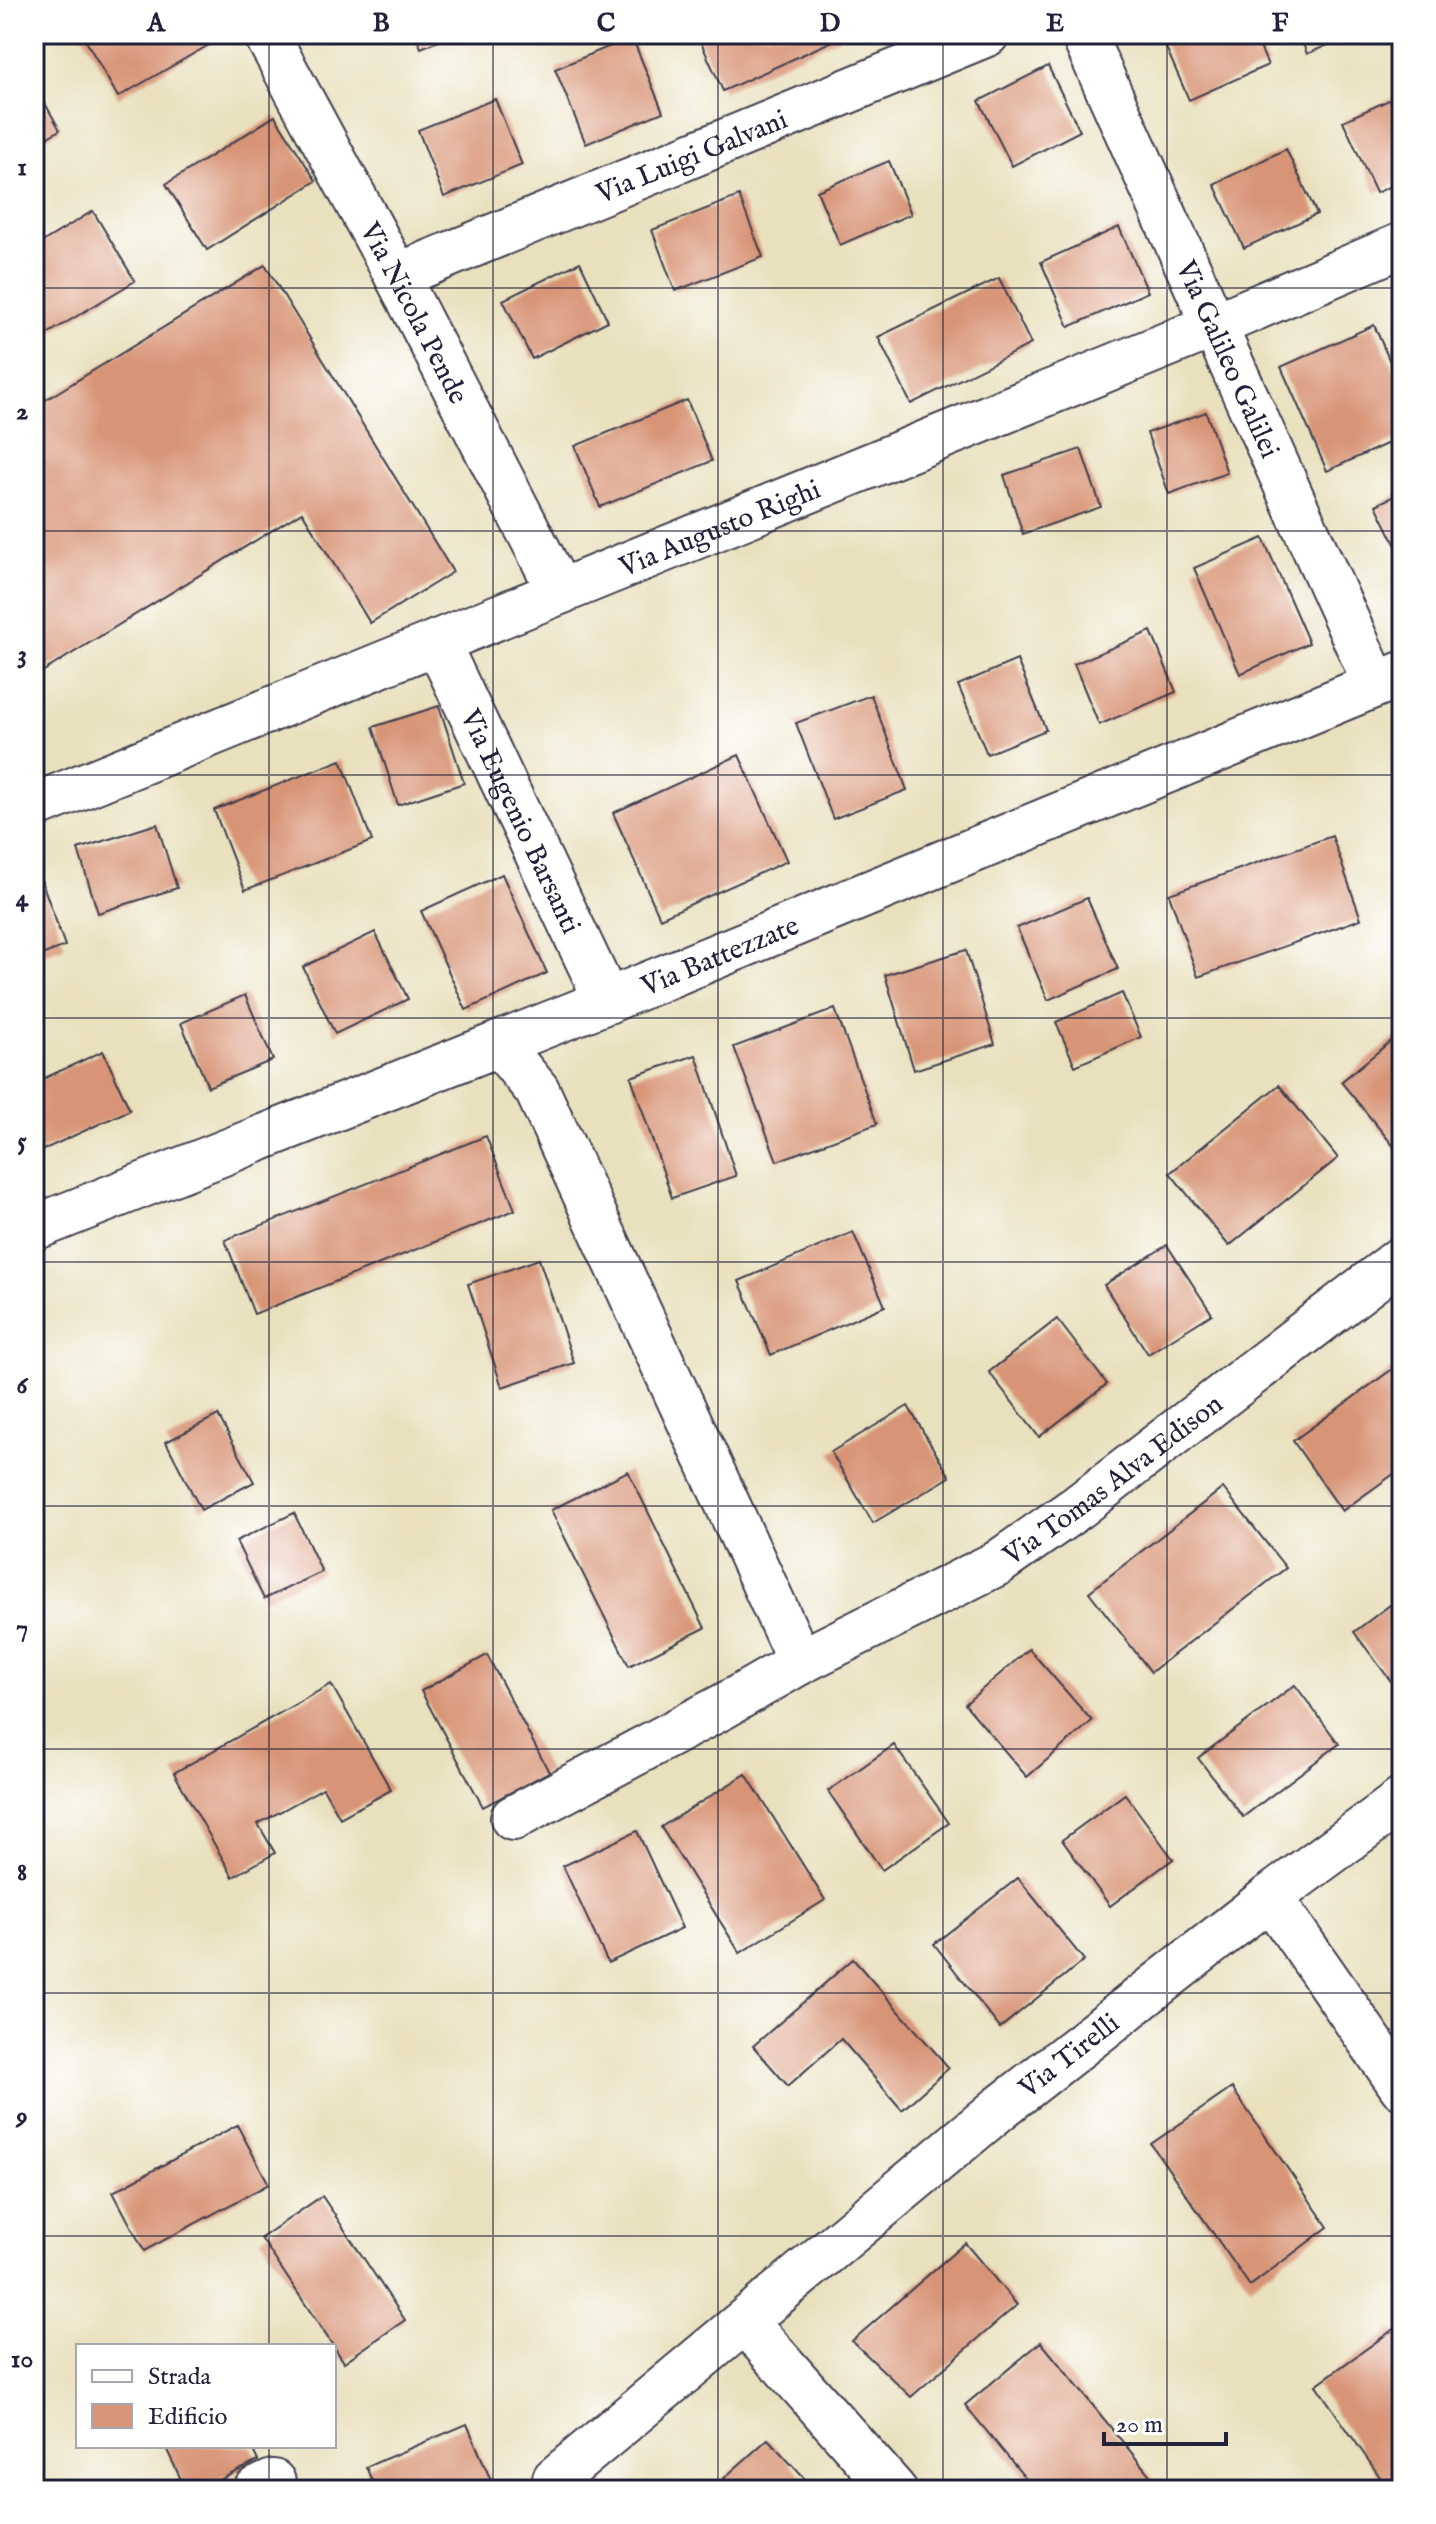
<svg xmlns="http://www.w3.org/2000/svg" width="1436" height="2524" font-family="'IM FELL English',serif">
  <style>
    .building { fill: #d89476 }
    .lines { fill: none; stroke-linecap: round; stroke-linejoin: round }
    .minor-casing { stroke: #403e4e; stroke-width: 48 }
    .tertiary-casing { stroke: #403e4e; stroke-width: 48 }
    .minor { stroke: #fff; stroke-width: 44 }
    .tertiary { stroke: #fff; stroke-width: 44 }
    .grid { fill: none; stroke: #22223b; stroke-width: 2; stroke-opacity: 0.55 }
    .labels { text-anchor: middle; stroke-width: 6; stroke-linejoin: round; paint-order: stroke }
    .street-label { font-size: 28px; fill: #22223b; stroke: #fff }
    .neatline { fill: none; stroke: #22223b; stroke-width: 3 }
    .grid-label { font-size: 26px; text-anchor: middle; font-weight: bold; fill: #22223b }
  </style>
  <rect width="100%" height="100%" fill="#fff"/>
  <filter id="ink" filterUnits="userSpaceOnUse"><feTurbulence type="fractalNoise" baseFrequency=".0125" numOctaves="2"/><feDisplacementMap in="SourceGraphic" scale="16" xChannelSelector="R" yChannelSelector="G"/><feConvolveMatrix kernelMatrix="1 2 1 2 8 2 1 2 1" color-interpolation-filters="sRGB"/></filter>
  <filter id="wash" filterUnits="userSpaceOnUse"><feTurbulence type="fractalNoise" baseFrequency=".006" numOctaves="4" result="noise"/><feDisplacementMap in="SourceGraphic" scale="32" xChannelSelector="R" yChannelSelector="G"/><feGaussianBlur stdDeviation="1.8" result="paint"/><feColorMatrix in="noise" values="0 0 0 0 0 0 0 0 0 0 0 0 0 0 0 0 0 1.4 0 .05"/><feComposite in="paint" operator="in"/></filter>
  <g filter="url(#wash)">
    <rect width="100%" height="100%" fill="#e9e0bd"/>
    <g id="blocks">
      <g class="building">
        <polygon points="82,34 228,34 118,97"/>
        <polygon points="415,34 455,34 421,48"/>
        <polygon points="697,34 837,34 839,38 723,91"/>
        <polygon points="1160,34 1254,34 1268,65 1189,100"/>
        <polygon points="1299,34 1354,34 1307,54"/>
        <polygon points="632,37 663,112 586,144 555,69"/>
        <polygon points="1048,66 1080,131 1012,166 979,101"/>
        <polygon points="34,84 60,130 34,145"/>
        <polygon points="1402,94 1402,181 1376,193 1343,121"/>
        <polygon points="495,99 522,165 444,197 418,130"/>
        <polygon points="275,116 316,181 207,250 166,184"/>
        <polygon points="1286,149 1317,214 1244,248 1214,184"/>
        <polygon points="889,161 911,214 840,245 817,191"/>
        <polygon points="739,196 763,257 675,291 652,230"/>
        <polygon points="93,211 135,281 34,342 34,247"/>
        <polygon points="1119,227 1148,292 1069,327 1041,262"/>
        <polygon points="580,262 608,321 532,359 503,300"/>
        <polygon points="265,265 453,572 370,623 302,512 34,677 34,407"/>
        <polygon points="999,278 1031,344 911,404 878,337"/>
        <polygon points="1374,325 1402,389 1402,437 1327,471 1281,367"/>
        <polygon points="687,400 712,461 600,507 575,446"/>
        <polygon points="1206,412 1227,473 1169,494 1147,433"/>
        <polygon points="1081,449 1101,507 1023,534 1004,475"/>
        <polygon points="1402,492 1402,558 1376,505"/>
        <polygon points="1263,538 1309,643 1240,674 1194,568"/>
        <polygon points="1151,631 1176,692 1099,725 1074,664"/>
        <polygon points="1017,660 1046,730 987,754 958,685"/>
        <polygon points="871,695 907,790 833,819 796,723"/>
        <polygon points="439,706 464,783 398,805 373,727"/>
        <polygon points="739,755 787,861 660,918 613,813"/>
        <polygon points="341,760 372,841 245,890 214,810"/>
        <polygon points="157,824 177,888 98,913 78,849"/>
        <polygon points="1332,836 1361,919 1198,977 1169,894"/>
        <polygon points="38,871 65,946 34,958 34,872"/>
        <polygon points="502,874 547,973 466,1010 421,911"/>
        <polygon points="1087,898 1118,969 1048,1000 1017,928"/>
        <polygon points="375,932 408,999 335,1034 303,967"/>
        <polygon points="966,950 995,1044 914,1070 885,975"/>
        <polygon points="1122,993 1141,1037 1075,1066 1056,1022"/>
        <polygon points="245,995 273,1060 208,1087 181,1023"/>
        <polygon points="835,1009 877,1124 777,1161 734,1047"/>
        <polygon points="1402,1032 1402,1153 1400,1154 1341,1082"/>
        <polygon points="103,1051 130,1110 34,1154 34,1083"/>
        <polygon points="696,1055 736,1176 672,1198 631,1077"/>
        <polygon points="1279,1085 1338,1158 1229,1246 1170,1173"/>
        <polygon points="486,1136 515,1210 254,1314 225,1240"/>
        <polygon points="853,1232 885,1306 771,1355 739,1281"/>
        <polygon points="1167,1245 1212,1314 1148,1354 1104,1285"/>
        <polygon points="539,1259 574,1363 502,1387 468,1284"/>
        <polygon points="1057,1319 1107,1384 1039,1437 989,1372"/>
        <polygon points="1394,1368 1402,1379 1402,1468 1342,1511 1293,1441"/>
        <polygon points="908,1406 950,1477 873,1523 831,1452"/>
        <polygon points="218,1415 254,1482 201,1510 166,1442"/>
        <polygon points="628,1471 705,1628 629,1666 551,1510"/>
        <polygon points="1223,1488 1286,1568 1151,1672 1089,1592"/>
        <polygon points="294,1513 322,1572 264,1599 236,1541"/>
        <polygon points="1402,1596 1402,1696 1354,1632"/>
        <polygon points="1029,1649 1092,1721 1027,1777 965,1704"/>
        <polygon points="487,1655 549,1772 483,1807 421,1691"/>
        <polygon points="331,1684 391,1790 340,1818 323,1788 258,1824 275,1853 233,1877 174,1773"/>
        <polygon points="1295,1685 1339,1744 1243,1817 1198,1758"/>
        <polygon points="894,1745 949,1823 882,1870 828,1791"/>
        <polygon points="746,1774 825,1900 740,1953 661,1827"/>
        <polygon points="1125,1794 1173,1859 1110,1906 1062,1840"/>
        <polygon points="637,1831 682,1928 608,1963 563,1866"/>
        <polygon points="1018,1878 1084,1960 1000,2028 934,1944"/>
        <polygon points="853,1959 949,2068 902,2110 841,2039 788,2086 753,2046"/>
        <polygon points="1232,2088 1328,2227 1250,2286 1151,2144"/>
        <polygon points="237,2125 269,2184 144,2251 113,2192"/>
        <polygon points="322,2196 405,2320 344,2362 261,2238"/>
        <polygon points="965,2243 1017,2305 911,2397 852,2341"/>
        <polygon points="1394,2329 1402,2340 1402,2490 1389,2490 1316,2385"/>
        <polygon points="1041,2342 1162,2490 1035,2490 965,2405"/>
        <polygon points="467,2424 495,2490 376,2490 366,2467"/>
        <polygon points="768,2439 815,2490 735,2490 724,2478"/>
        <polygon points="165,2446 251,2446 258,2461 199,2490 186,2490"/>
      </g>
    </g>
  </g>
  <g filter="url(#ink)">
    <use href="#blocks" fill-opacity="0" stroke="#403e4e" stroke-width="2"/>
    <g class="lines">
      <defs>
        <g id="minor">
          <path id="s1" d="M266 34 397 276 560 592"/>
          <path id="s2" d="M1083 34 1375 683"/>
          <path id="s3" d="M397 276 987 34"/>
          <path id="s4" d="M437 642 607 1001"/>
          <path id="s5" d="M34 806 1213 326 1402 245"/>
          <polyline points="499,1044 537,1090 800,1662"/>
          <path id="s6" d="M513 1818 724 1706 800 1662 998 1563 1078 1507 1402 1258"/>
          <polyline points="1270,1897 1402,2087"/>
          <polyline points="745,2322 894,2490"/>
          <path id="s7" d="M555 2479 1000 2108 1270 1897 1402 1800"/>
          <polyline points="256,2490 273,2482"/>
        </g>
        <g id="tertiary">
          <path id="s8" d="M34 1228 607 1001 1402 674"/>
        </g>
      </defs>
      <use href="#minor" class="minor-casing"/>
      <use href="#tertiary" class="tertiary-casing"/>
      <use href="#minor" class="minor"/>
      <use href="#tertiary" class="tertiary"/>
    </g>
  </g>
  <path class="grid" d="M269 34V2346M493 34V2490M718 34V2490M943 34V2490M1167 34V2490M34 288H1402M34 531H1402M34 775H1402M34 1018H1402M34 1262H1402M34 1506H1402M34 1749H1402M34 1993H1402M34 2236H1402M269 2446V2490"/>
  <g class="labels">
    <g class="street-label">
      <text dy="10" stroke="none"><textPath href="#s3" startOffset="318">Via Luigi Galvani</textPath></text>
      <text dy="10" stroke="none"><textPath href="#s1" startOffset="316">Via Nicola Pende</textPath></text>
      <text dy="10" stroke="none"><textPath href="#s2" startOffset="356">Via Galileo Galilei</textPath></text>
      <text dy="10" stroke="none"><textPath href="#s5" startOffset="740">Via Augusto Righi</textPath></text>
      <text dy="10" stroke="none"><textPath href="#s4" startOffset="198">Via Eugenio Barsanti</textPath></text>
      <text dy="10" stroke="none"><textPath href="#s8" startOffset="738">Via Battezzate</textPath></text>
      <text dy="10" stroke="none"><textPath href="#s6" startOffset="690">Via Tomas Alva Edison</textPath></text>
      <text dy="10" stroke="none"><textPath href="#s7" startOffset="666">Via Tirelli</textPath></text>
    </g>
  </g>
  <rect width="1436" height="2524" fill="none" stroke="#fff" stroke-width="88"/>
  <rect x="76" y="2344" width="260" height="104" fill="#ffffff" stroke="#a7a7b1" stroke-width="2"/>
  <rect x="92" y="2370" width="40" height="12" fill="#ffffff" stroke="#a7a7b1" stroke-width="2"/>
  <text x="148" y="2384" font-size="24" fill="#22223b">Strada</text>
  <rect x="92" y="2404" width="40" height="24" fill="#d89476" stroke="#a7a7b1" stroke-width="2"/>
  <text x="148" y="2424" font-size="24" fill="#22223b">Edificio</text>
  <path d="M1104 2432v12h122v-12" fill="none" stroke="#22223b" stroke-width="4"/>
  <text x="1116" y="2432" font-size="24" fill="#22223b" stroke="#ffffff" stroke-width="6" paint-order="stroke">20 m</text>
  <rect x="44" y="44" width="1348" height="2436" class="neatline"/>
  <g class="grid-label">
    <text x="156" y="31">A</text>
    <text x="381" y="31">B</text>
    <text x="606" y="31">C</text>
    <text x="830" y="31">D</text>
    <text x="1055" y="31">E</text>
    <text x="1280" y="31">F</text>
    <text x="22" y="175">1</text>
    <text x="22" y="419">2</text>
    <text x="22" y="662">3</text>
    <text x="22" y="906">4</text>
    <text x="22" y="1149">5</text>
    <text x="22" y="1393">6</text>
    <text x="22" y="1636">7</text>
    <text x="22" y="1880">8</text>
    <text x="22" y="2124">9</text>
    <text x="22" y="2367">10</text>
  </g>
</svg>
